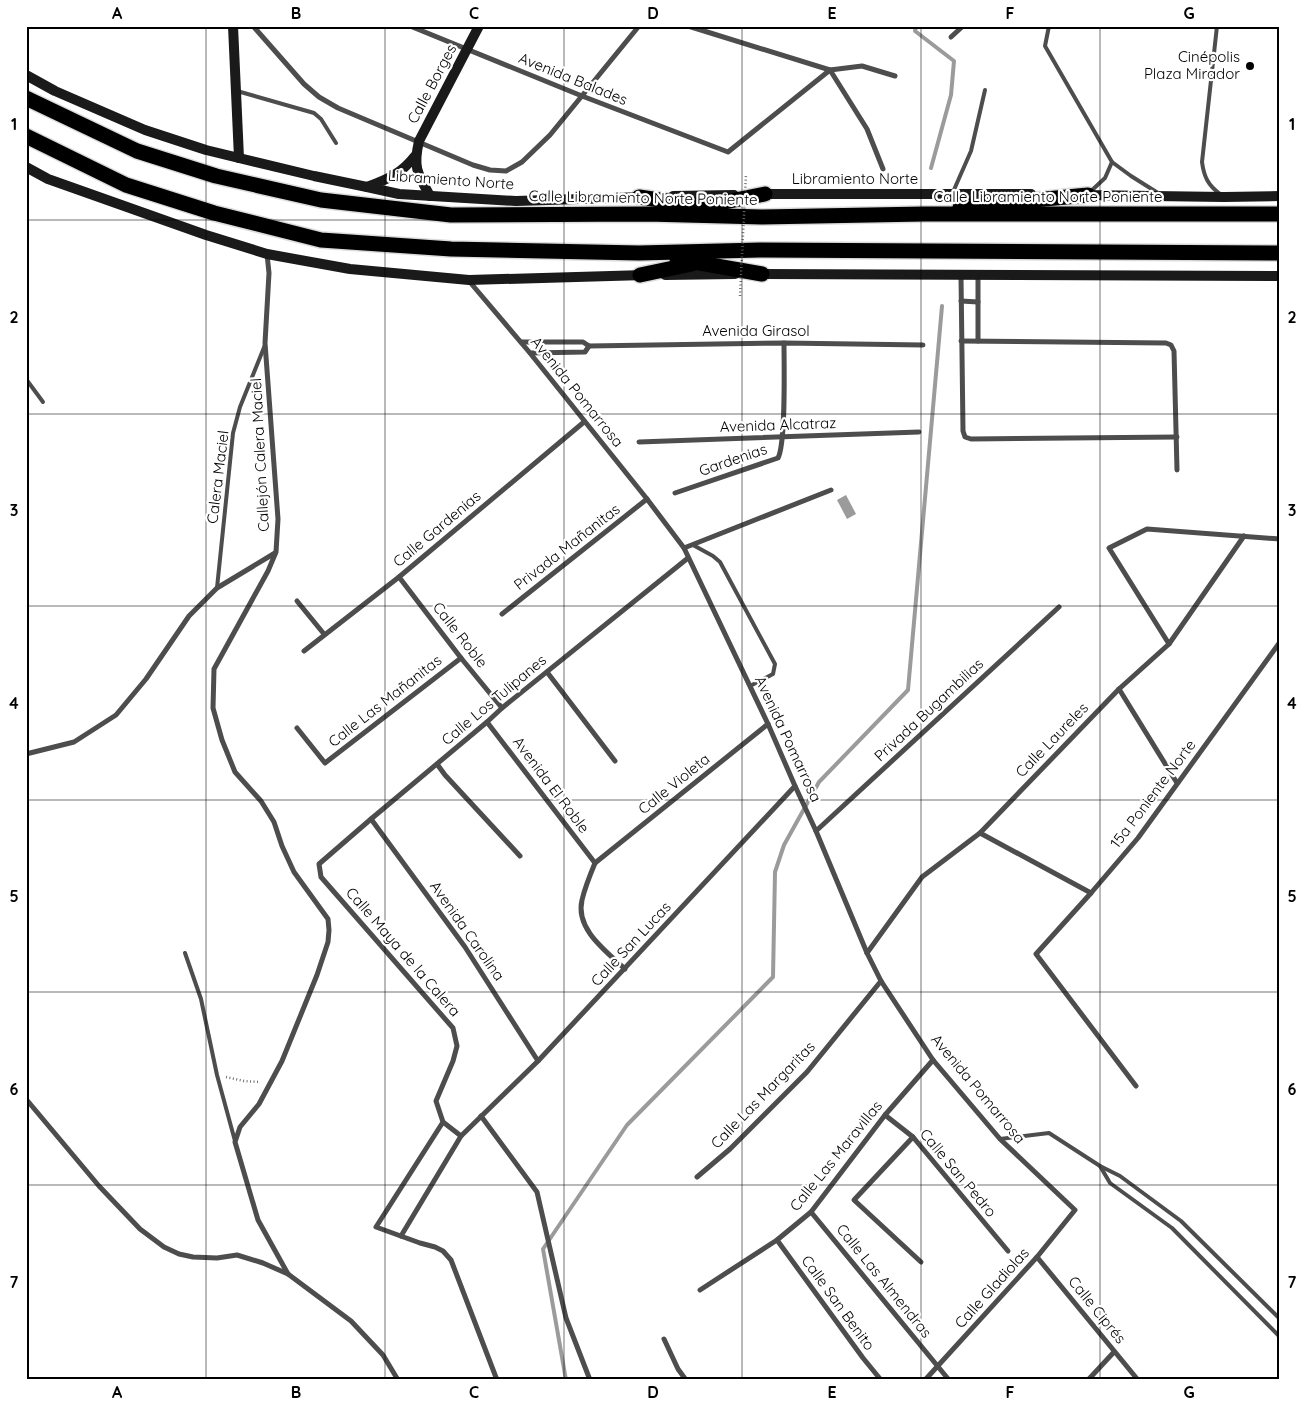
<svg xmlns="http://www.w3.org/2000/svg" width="1306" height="1406" font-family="Quicksand,sans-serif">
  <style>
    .water { fill: #9b9b9b }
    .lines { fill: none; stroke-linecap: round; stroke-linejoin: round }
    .stream { stroke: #9b9b9b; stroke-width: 4 }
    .highway-casing { stroke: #dbdbdb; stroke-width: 18 }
    .path { stroke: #6f6f6f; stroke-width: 2.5; stroke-dasharray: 1 2.5; stroke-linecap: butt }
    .lane { stroke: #4d4d4d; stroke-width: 4 }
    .street { stroke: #4d4d4d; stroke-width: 5 }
    .secondary { stroke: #1a1a1a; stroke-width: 10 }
    .highway { stroke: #000; stroke-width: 15 }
    .path-bridge { stroke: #6f6f6f; stroke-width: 2.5; stroke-dasharray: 1 2.5; stroke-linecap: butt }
    .grid { fill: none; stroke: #000; stroke-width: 1; stroke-opacity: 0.55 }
    .poi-dot { fill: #000; stroke: #fff; stroke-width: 2 }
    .labels { text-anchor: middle; stroke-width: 4.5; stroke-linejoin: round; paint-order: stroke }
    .poi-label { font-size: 15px; fill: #000; stroke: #fff; text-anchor: end }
    .street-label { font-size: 15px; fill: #000; stroke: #fff }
    .neatline { fill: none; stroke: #000; stroke-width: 2 }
    .grid-label { font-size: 16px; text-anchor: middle; font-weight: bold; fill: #000 }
  </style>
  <rect width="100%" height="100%" fill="#fff"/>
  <polygon class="water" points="846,495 856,514 847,519 837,500"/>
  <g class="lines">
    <g class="stream">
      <polyline points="916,26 915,31 954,61 951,95 931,168"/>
      <polyline points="566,1380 543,1249 627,1125 773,977 775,872 784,845 819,782 908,690 942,306"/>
    </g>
    <defs>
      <g id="highway">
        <polyline points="26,98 137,151 216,176 321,200 451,215 647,214 762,217 924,214 1280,214"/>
        <polyline points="26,136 126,185 214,213 321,240 451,249 639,253 760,250 1280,253"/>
        <polyline points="639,197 716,208"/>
        <polyline points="705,206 765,194"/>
        <polyline points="960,207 1088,195"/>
        <polyline points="677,259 762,274"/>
        <polyline points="640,275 692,264"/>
      </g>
    </defs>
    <use href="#highway" class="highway-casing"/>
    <polyline class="path" points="226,1077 244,1081 260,1082"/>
    <g class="lane">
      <polyline points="1049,26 1045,46 1112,162"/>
      <path d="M1217 26 1202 162C1204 177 1208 185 1220 194"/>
      <polyline points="237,91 314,113 321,119 336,143"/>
      <polyline points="953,192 971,151 985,90"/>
      <polyline points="1090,192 1105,178 1112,162 1131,176 1158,193"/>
      <polyline points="26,379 43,402"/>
      <polyline points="693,545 713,556 720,562 775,664 773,674 750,686"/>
      <polyline points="217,588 233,433 240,407 265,345"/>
      <polyline points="185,953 201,999 217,1075 235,1141"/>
      <polyline points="1000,1139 1049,1133 1100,1166 1120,1176 1181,1221 1280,1319"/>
      <polyline points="1100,1166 1110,1183 1172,1228 1280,1337"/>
    </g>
    <g class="street">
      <polyline points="253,26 304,84 319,97 338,108 473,165 490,170 506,171 522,162 550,135 639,26"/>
      <polyline points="410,26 582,96 728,152 830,70 867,129 883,169"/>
      <polyline points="688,26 830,70 862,66 895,76"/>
      <polyline points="951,37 963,26"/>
      <polyline points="267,254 269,273 265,343 278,519 276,552 268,571 214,669 213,708 222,740 235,772 261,801 274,822 282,846 294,872 328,919 329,930 328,942 317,975 282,1061 259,1104 240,1127 235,1142 258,1220 288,1274 351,1321 383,1355 398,1380"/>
      <polyline points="961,276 963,431 965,437 971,439 1177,437"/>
      <polyline points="469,281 530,353 647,499 684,548 768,724 795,786 816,831 867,953 881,981 933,1060 1000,1139 1075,1210 1037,1257 925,1380"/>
      <polyline points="961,301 978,302"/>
      <polyline points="961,341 1166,343 1171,345 1174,351 1177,470"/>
      <polyline points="978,341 978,276"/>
      <polyline points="521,342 583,342 589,346 784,343 923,345"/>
      <polyline points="530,353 585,352 589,346"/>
      <polyline points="639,442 919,432"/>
      <path d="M675 493 778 458C786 443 784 365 784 343"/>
      <polyline points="684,548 831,490"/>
      <polyline points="399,577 461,658 502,708"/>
      <polyline points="297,601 324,634"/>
      <polyline points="502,614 647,499"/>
      <polyline points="1169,644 1109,548 1147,529 1280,539"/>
      <polyline points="304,651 399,577 584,422"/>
      <polyline points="547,672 615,761"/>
      <polyline points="1119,689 1177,783"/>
      <polyline points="487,722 595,863"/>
      <polyline points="297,728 325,763 461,658"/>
      <polyline points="26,754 74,742 116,715 146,679 189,616 217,588 275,553"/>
      <polyline points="437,764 445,775 520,856"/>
      <polyline points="371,819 465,947 538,1061"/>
      <polyline points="816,831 1059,607"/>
      <polyline points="980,833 1091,893"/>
      <polyline points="595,863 768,724"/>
      <path d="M595 863C590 875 585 887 582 900 575 929 606 951 625 969"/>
      <polyline points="867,953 922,877 980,833 1119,689 1169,644 1244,536"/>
      <polyline points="1136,1086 1036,954 1091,893 1138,838 1280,642"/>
      <polyline points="26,1099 99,1186 140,1229 164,1247 179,1254 193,1257 217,1258 237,1255 263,1263 288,1274"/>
      <polyline points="885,1115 913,1137 1008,1251"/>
      <polyline points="481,1116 537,1192 566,1318 590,1380"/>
      <polyline points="443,1122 376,1227 420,1243 435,1247 443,1251 451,1260 497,1380"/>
      <polyline points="461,1136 443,1122 436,1101 453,1061 457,1046 453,1028 321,877 319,864 371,819 487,722 502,708 688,558"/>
      <polyline points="913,1137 854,1200 921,1262"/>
      <polyline points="697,1177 730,1149 807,1072 881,981"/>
      <polyline points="811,1212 949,1380"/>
      <polyline points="401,1236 461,1136 538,1061 795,786"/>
      <polyline points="777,1240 863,1358 881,1380"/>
      <polyline points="1037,1257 1138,1380"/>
      <polyline points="700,1290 777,1240 811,1212 885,1115 933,1060"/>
      <polyline points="664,1339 678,1369 686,1380"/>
      <polyline points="1088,1380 1114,1352"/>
    </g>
    <g class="secondary">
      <polyline points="233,26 239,158"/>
      <polyline points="26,75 55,91 145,130 206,150 314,176 367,187 399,194 516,201 644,197"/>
      <polyline points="26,167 48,179 206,235 267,254 350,269 469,280 645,275"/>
      <path d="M367 187C388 179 401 174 415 156"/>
      <polyline points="758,194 1031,194"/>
      <polyline points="1083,195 1224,197 1280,196"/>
      <path d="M430 196C417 173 413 167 419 141L479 26"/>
      <polyline points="673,196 734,195"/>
      <polyline points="757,274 1280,276"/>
      <polyline points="665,275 735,274"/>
    </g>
    <use href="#highway" class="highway"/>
    <polyline class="path-bridge" points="740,296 746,174"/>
  </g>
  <path class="grid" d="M206 26V1380M385 26V1380M564 26V1380M742 26V1380M921 26V1380M1100 26V1380M26 220H1280M26 414H1280M26 606H1280M26 800H1280M26 992H1280M26 1185H1280"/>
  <circle class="poi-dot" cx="1250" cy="66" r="5"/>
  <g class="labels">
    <g class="poi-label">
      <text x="1240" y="62">Cinépolis<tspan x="1240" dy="17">Plaza Mirador</tspan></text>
    </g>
    <g class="street-label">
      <text transform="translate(573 79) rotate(22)" y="5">Avenida Balades</text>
      <text transform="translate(432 84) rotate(-62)" y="5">Calle Borges</text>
      <text x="855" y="184">Libramiento Norte</text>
      <text transform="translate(451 180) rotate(4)" y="5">Libramiento Norte</text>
      <text x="1048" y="202">Calle Libramiento Norte Poniente</text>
      <text transform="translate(643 198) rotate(1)" y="5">Calle Libramiento Norte Poniente</text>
      <text x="756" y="336">Avenida Girasol</text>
      <text transform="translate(577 392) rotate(51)" y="5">Avenida Pomarrosa</text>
      <text transform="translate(778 425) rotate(-2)" y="5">Avenida Alcatraz</text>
      <text transform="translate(260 455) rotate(-93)" y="5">Callejón Calera Maciel</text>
      <text transform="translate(733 460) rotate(-19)" y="5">Gardenias</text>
      <text transform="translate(218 477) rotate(-83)" y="5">Calera Maciel</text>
      <text transform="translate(437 529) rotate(-40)" y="5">Calle Gardenias</text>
      <text transform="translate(567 547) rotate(-38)" y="5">Privada Mañanitas</text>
      <text transform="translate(460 635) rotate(52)" y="5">Calle Roble</text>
      <text transform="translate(494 700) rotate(-40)" y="5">Calle Los Tulipanes</text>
      <text transform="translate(385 701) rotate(-38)" y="5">Calle Las Mañanitas</text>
      <text transform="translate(929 710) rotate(-43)" y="5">Privada Bugambilias</text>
      <text transform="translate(788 739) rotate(65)" y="5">Avenida Pomarrosa</text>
      <text transform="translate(1052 740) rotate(-46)" y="5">Calle Laureles</text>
      <text transform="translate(674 784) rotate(-39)" y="5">Calle Violeta</text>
      <text transform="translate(551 785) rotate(53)" y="5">Avenida El Roble</text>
      <text transform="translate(1153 794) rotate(-53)" y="5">15a Poniente Norte</text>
      <text transform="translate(467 931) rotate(55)" y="5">Avenida Carolina</text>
      <text transform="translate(631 944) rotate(-47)" y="5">Calle San Lucas</text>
      <text transform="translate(403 952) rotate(49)" y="5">Calle Maya de la Calera</text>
      <text transform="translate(978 1089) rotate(50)" y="5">Avenida Pomarrosa</text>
      <text transform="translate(763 1095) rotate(-46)" y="5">Calle Las Margaritas</text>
      <text transform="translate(836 1156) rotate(-51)" y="5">Calle Las Maravillas</text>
      <text transform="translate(958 1173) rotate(50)" y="5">Calle San Pedro</text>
      <text transform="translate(884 1281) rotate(51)" y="5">Calle Las Almendras</text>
      <text transform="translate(992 1288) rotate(-48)" y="5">Calle Gladiolas</text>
      <text transform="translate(838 1303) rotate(54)" y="5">Calle San Benito</text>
      <text transform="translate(1097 1310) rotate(51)" y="5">Calle Ciprés</text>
    </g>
  </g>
  <rect width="1306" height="1406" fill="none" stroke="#ffffff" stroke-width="55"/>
  <rect x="28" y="28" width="1250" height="1350" class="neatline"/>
  <g class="grid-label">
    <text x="117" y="19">A</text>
    <text x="296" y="19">B</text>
    <text x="474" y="19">C</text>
    <text x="653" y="19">D</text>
    <text x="832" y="19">E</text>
    <text x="1010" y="19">F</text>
    <text x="1189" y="19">G</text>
    <text x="14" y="130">1</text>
    <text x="1292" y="130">1</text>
    <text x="14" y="323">2</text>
    <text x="1292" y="323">2</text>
    <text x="14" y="516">3</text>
    <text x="1292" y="516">3</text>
    <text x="14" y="709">4</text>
    <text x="1292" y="709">4</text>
    <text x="14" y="902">5</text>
    <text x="1292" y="902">5</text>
    <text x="14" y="1095">6</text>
    <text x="1292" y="1095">6</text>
    <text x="14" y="1288">7</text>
    <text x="1292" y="1288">7</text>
    <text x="117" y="1398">A</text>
    <text x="296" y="1398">B</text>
    <text x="474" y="1398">C</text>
    <text x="653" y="1398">D</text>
    <text x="832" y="1398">E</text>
    <text x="1010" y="1398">F</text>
    <text x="1189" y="1398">G</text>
  </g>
</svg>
